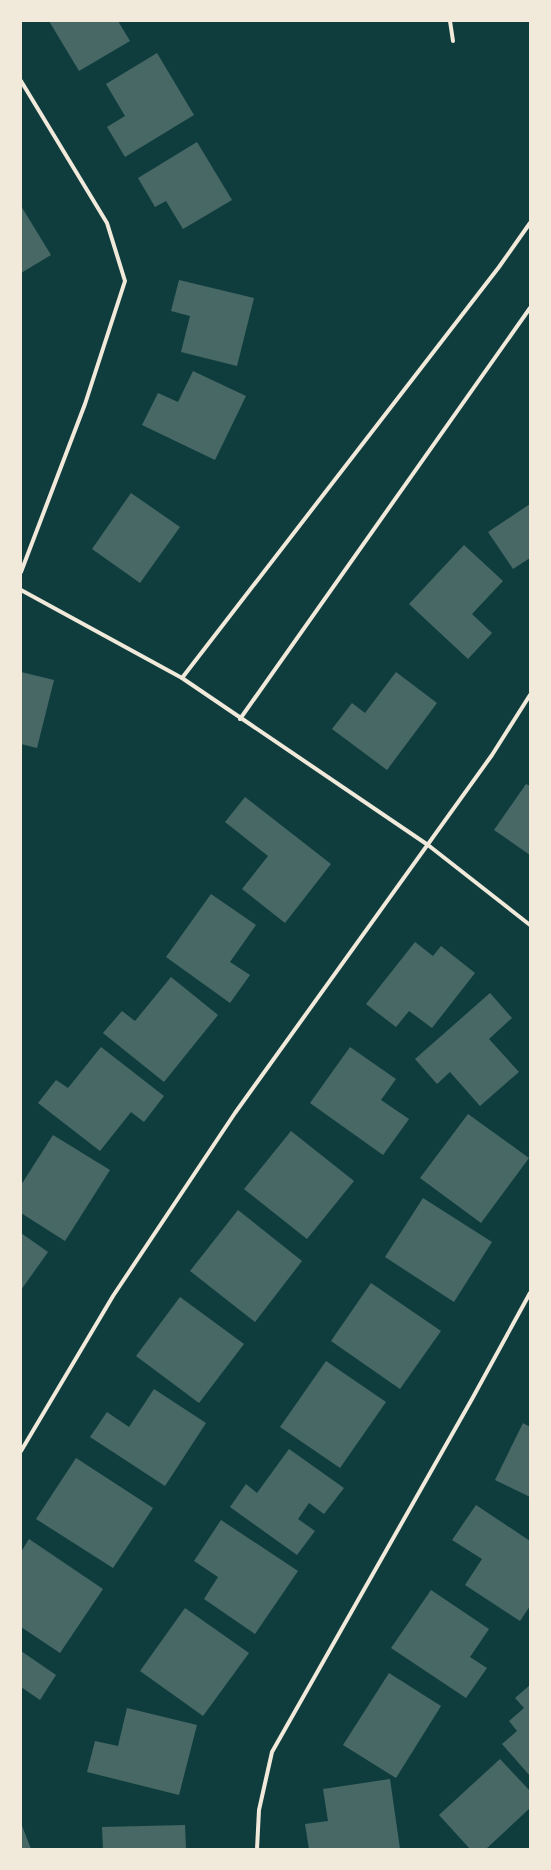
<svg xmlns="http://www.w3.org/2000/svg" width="551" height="1870" font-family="'Alegreya Sans',sans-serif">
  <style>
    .building { fill: #486865 }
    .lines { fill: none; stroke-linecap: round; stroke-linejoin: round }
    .minor { stroke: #f1e9da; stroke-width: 4 }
  </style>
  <rect width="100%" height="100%" fill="#0f3d3e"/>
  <g class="building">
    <polygon points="49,21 118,21 130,41 79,71"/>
    <polygon points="157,53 194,115 125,157 107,127 125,116 106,84"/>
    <polygon points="197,142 232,200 183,229 166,201 155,207 138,178"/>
    <polygon points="21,206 51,255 21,273"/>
    <polygon points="179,280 254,298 237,366 181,352 190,316 171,311"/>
    <polygon points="193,371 246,396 215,460 142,425 158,393 178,402"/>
    <polygon points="131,493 180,527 140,583 92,549"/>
    <polygon points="530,504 530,558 513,569 488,532"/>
    <polygon points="464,545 503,581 472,614 492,633 468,659 409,604"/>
    <polygon points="21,672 54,680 37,748 21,744"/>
    <polygon points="396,672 437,703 387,770 332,729 352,703 365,713"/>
    <polygon points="526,784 530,786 530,855 494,830"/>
    <polygon points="245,797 331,864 285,923 242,889 268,856 225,822"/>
    <polygon points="211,894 256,925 230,962 250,975 230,1003 166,957"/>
    <polygon points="415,942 433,956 441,946 475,973 432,1028 409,1011 396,1027 366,1004"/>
    <polygon points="171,977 218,1015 164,1082 103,1033 122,1011 135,1021"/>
    <polygon points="490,993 512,1018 489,1039 519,1072 480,1106 450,1072 437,1084 415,1059"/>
    <polygon points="101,1047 164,1096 144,1122 131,1112 100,1151 38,1103 56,1080 68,1088"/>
    <polygon points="350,1047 396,1079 381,1100 409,1119 383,1155 310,1103"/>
    <polygon points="468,1114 529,1158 481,1223 420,1178"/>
    <polygon points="291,1131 354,1181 307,1239 244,1189"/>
    <polygon points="53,1135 110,1170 65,1241 21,1213 21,1185"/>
    <polygon points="423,1198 492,1242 454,1302 385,1257"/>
    <polygon points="238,1210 302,1261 255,1322 190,1271"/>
    <polygon points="21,1233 48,1252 21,1290"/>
    <polygon points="371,1283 441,1331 400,1389 331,1341"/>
    <polygon points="180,1297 244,1344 199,1403 136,1356"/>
    <polygon points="326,1361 386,1402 340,1468 280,1427"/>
    <polygon points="154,1389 206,1423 165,1486 90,1437 107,1412 129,1427"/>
    <polygon points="523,1423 530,1427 530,1497 495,1480"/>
    <polygon points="289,1449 344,1488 324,1514 309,1503 298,1519 315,1531 297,1555 230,1507 246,1484 257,1493"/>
    <polygon points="76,1458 153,1508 113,1568 36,1519"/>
    <polygon points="476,1505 530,1541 530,1606 520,1621 465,1585 482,1559 452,1540"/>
    <polygon points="221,1520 298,1571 255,1634 204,1599 218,1577 194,1561"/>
    <polygon points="29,1539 103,1589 60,1653 21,1627 21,1552"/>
    <polygon points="431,1590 489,1629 470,1657 487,1668 466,1698 391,1648"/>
    <polygon points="185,1608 249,1653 203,1716 140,1671"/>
    <polygon points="21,1651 56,1675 40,1700 21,1687"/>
    <polygon points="389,1673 441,1706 396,1778 343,1745"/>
    <polygon points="530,1685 530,1776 502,1744 517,1731 509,1721 524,1708 515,1698"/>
    <polygon points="127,1708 197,1725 179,1795 87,1772 95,1741 118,1746"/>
    <polygon points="500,1759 530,1791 530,1808 486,1849 470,1849 439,1815"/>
    <polygon points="390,1779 400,1849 309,1849 305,1824 328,1821 323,1789"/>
    <polygon points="21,1823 31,1849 21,1849"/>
    <polygon points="185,1825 186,1849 103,1849 102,1827"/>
  </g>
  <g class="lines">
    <g class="minor">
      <polyline points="450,21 453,41"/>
      <polyline points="21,81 107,223 125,281 85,404 21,572"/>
      <polyline points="21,590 182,678 428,845 530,925"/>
      <polyline points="182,678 499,267 530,223"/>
      <polyline points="240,719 530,308"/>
      <polyline points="21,1451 113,1296 235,1113 492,755 530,695"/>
      <polyline points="257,1849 259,1810 272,1752 472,1399 530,1293"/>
    </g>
  </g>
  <rect width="551" height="1870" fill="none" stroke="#f1e9da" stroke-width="44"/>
</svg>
